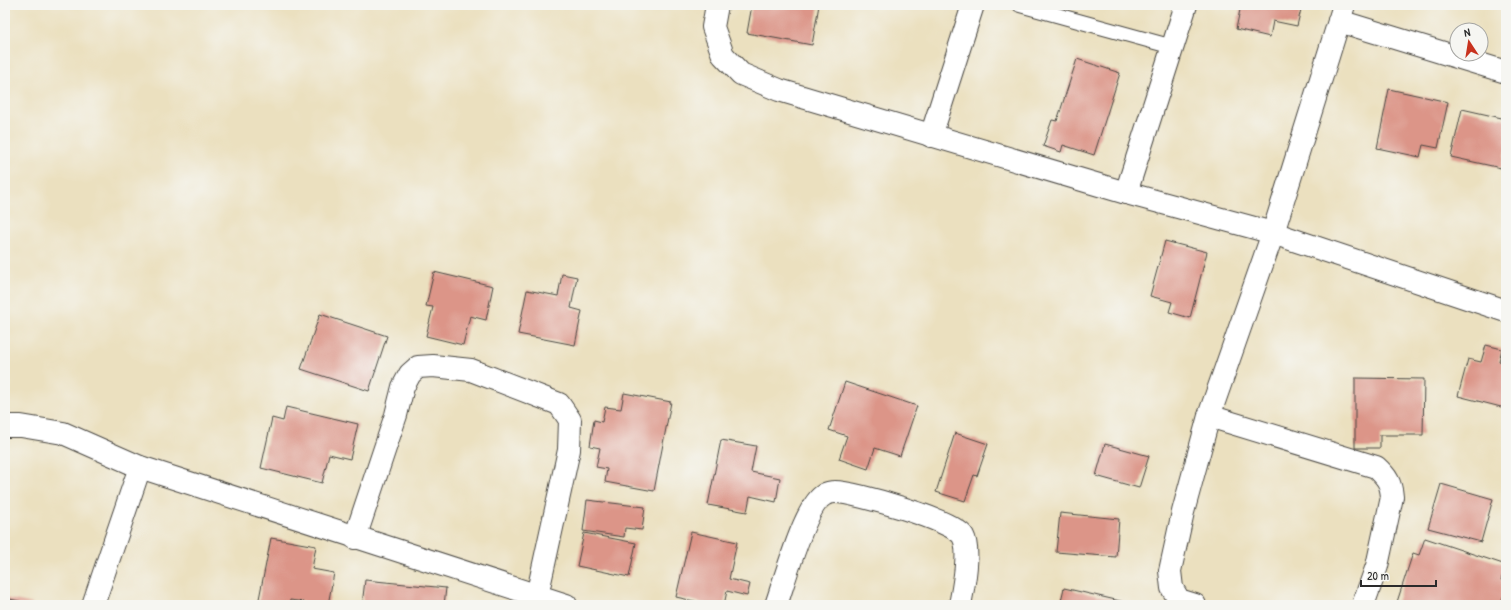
<svg xmlns="http://www.w3.org/2000/svg" width="1511" height="610" font-family="'Patrick Hand',sans-serif">
  <style>
    .building { fill: #dc9588 }
    .lines { fill: none; stroke-linecap: round; stroke-linejoin: round }
    .service-casing { stroke: #484641; stroke-width: 16 }
    .minor-casing { stroke: #484641; stroke-width: 24 }
    .service { stroke: #fff; stroke-width: 14 }
    .minor { stroke: #fff; stroke-width: 22 }
  </style>
  <rect width="100%" height="100%" fill="#f6f6f2"/>
  <filter id="ink" filterUnits="userSpaceOnUse"><feTurbulence type="fractalNoise" baseFrequency=".025" numOctaves="2"/><feDisplacementMap in="SourceGraphic" scale="8" xChannelSelector="R" yChannelSelector="G"/><feConvolveMatrix kernelMatrix="1 2 1 2 8 2 1 2 1" color-interpolation-filters="sRGB"/></filter>
  <filter id="wash" filterUnits="userSpaceOnUse"><feTurbulence type="fractalNoise" baseFrequency=".012" numOctaves="4" result="noise"/><feDisplacementMap in="SourceGraphic" scale="16" xChannelSelector="R" yChannelSelector="G"/><feGaussianBlur stdDeviation="0.9" result="paint"/><feColorMatrix in="noise" values="0 0 0 0 0 0 0 0 0 0 0 0 0 0 0 0 0 1.4 0 .05"/><feComposite in="paint" operator="in"/></filter>
  <g filter="url(#wash)">
    <rect width="100%" height="100%" fill="#ebe0bf"/>
    <g id="blocks">
      <g class="building">
        <polygon points="752,5 819,5 812,45 747,33"/>
        <polygon points="1241,5 1302,5 1297,26 1273,21 1270,37 1236,29"/>
        <polygon points="1077,59 1120,73 1094,155 1063,145 1061,152 1043,146 1052,120 1057,121"/>
        <polygon points="1389,89 1448,102 1438,148 1423,145 1420,157 1377,148"/>
        <polygon points="1462,109 1506,119 1506,148 1501,168 1451,157"/>
        <polygon points="1165,241 1207,252 1190,318 1169,312 1172,302 1150,296"/>
        <polygon points="434,272 493,286 486,320 470,316 463,345 426,336 433,307 426,306"/>
        <polygon points="562,274 577,277 571,308 582,311 575,345 518,334 527,290 558,296"/>
        <polygon points="320,314 387,336 369,391 301,369"/>
        <polygon points="1486,345 1502,349 1499,361 1506,363 1505,408 1458,396 1468,359 1481,362"/>
        <polygon points="1355,378 1424,379 1423,435 1380,435 1380,448 1355,448"/>
        <polygon points="845,382 917,406 900,456 875,448 868,469 839,459 847,436 829,430"/>
        <polygon points="624,393 671,402 654,491 605,482 607,469 596,467 600,448 590,446 594,420 602,422 605,407 621,409"/>
        <polygon points="286,407 358,424 350,459 329,454 322,483 261,468 272,418 283,421"/>
        <polygon points="955,433 988,444 977,476 974,475 965,501 936,492"/>
        <polygon points="721,440 756,446 751,472 780,478 776,502 750,496 747,512 708,505"/>
        <polygon points="1105,444 1149,456 1139,488 1096,476"/>
        <polygon points="1441,484 1493,499 1481,542 1428,528"/>
        <polygon points="587,500 645,507 642,530 625,528 624,537 583,531"/>
        <polygon points="1060,513 1119,519 1116,557 1056,552"/>
        <polygon points="691,532 737,542 729,579 750,584 747,596 727,591 724,605 712,605 676,597"/>
        <polygon points="584,533 636,543 629,577 577,566"/>
        <polygon points="271,538 316,546 312,569 334,573 328,605 304,605 304,602 290,600 289,605 258,604"/>
        <polygon points="1425,538 1506,565 1501,580 1506,581 1506,589 1500,605 1396,605 1413,553 1419,555"/>
        <polygon points="365,580 446,588 444,605 362,605"/>
        <polygon points="1064,588 1133,604 1132,605 1060,605"/>
        <polygon points="5,598 33,604 33,605 5,605"/>
      </g>
    </g>
  </g>
  <g filter="url(#ink)">
    <use href="#blocks" fill-opacity="0" stroke="#484641" stroke-width="1"/>
    <g class="lines">
      <defs>
        <polyline id="service" points="1020,5 1173,47"/>
        <g id="minor">
          <polyline points="717,5 713,27 723,55 741,74 779,90 1126,193 1273,233 1506,311"/>
          <polyline points="1339,21 1506,72"/>
          <polyline points="931,136 973,5"/>
          <polyline points="1126,193 1186,5"/>
          <path d="M1209 416 1376 467C1387 477 1391 483 1392 497L1377 566 1363 605"/>
          <polyline points="5,426 21,426 63,433 140,467 566,605"/>
          <polyline points="355,538 396,415 403,387 410,374 418,367 433,366 471,370 559,404 570,420 569,450 537,596"/>
          <polyline points="93,605 140,467"/>
          <path d="M776 605C784 583 805 505 824 495 826 493 832 492 835 492 854 492 956 521 963 536 971 551 963 589 960 605"/>
          <polyline points="1195,605 1179,600 1172,588 1170,571 1183,512 1209,416 1273,233 1344,5"/>
        </g>
      </defs>
      <use href="#service" class="service-casing"/>
      <use href="#minor" class="minor-casing"/>
      <use href="#service" class="service"/>
      <use href="#minor" class="minor"/>
    </g>
  </g>
  <rect width="1511" height="610" fill="none" stroke="#f6f6f2" stroke-width="20"/>
  <g transform="translate(1469 42) rotate(348)"><circle r="19" fill="#f6f6f2" stroke="#a5a5a2"/>
  <path d="M0-3L7 15L0 10L-7 15Z" fill="#c8321e"/>
  <text y="-6" font-size="11" font-weight="bold" text-anchor="middle" fill="#2b2b2b">N</text>
  </g>
  <path d="M1361 580v6h75v-6" fill="none" stroke="#2b2b2b" stroke-width="2"/>
  <text x="1367" y="580" font-size="12" fill="#2b2b2b" stroke="#f6f6f2" stroke-width="3" paint-order="stroke">20 m</text>
</svg>
